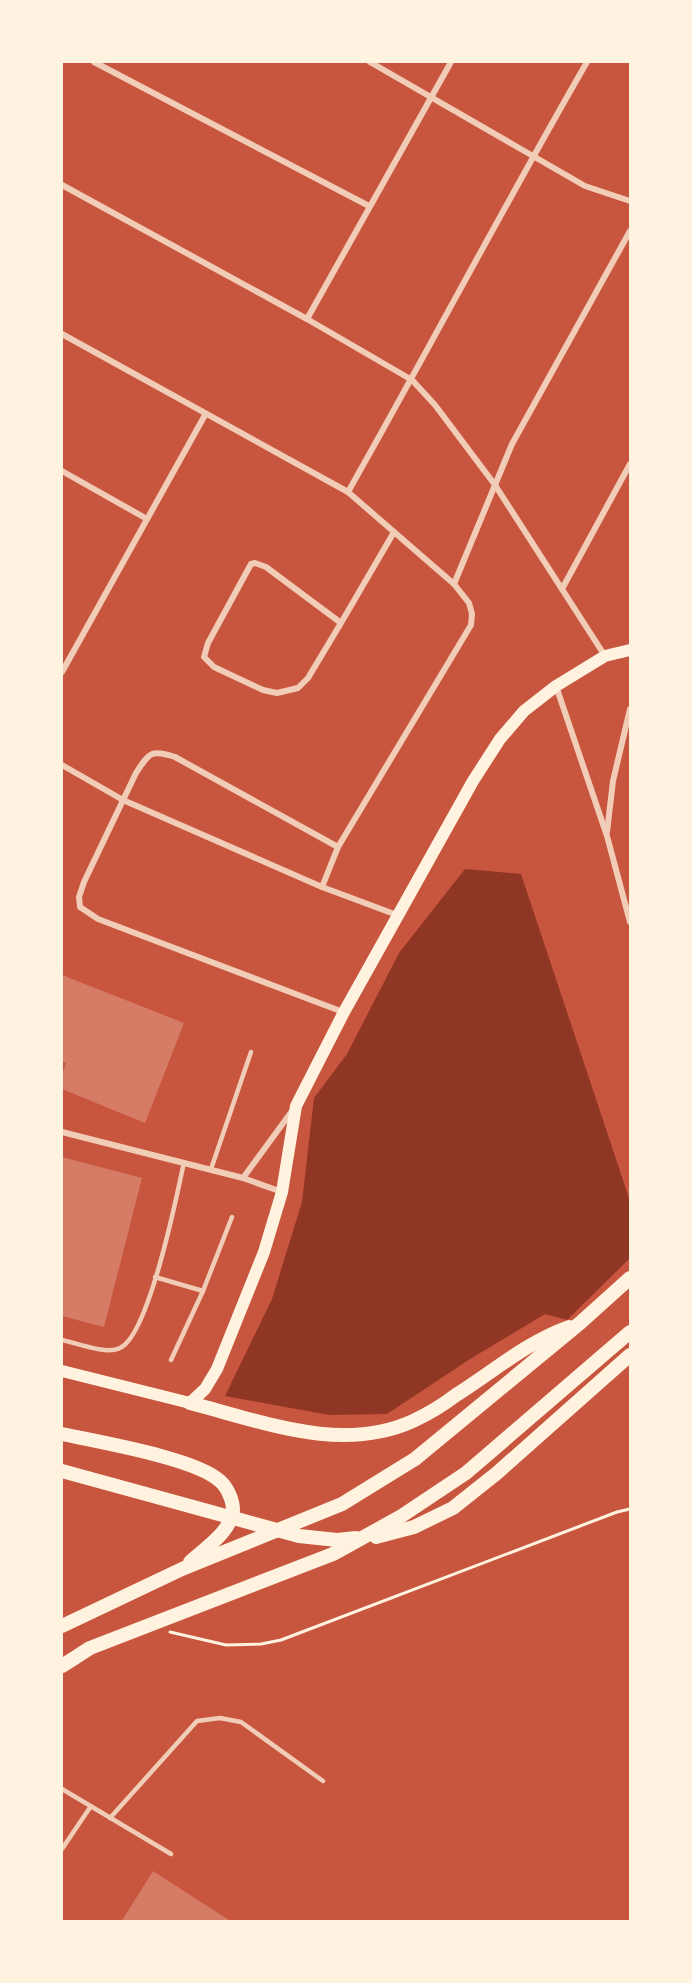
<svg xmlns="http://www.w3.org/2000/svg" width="692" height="1983" font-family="Arial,sans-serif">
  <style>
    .water { fill: #8f3625 }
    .building { fill: #d67c66 }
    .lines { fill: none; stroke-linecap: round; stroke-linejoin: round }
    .path { stroke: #fff3e0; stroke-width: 3 }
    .service { stroke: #f1ccb7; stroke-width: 4.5 }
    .minor { stroke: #f1ccb7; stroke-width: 6 }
    .secondary { stroke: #fff3e0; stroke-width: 12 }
    .primary { stroke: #fff3e0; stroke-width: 14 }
  </style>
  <rect width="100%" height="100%" fill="#c8553d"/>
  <polygon class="water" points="465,869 521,874 630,1201 630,1258 567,1320 545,1314 470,1359 387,1414 329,1415 225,1396 272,1299 302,1202 314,1098 347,1054 399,953"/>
  <g class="building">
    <polygon points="62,975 184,1023 145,1123 62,1089 62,1075 66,1063 62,1061"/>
    <polygon points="62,1157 142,1178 104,1327 62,1316"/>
    <polygon points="153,1871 232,1922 121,1922"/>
  </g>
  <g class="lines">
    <polyline class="path" points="170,1632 226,1645 261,1644 281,1640 617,1512 630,1509"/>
    <g class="service">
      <polyline points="211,1169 251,1052"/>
      <polyline points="155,1277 203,1291"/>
      <path d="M62 1340C76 1343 107 1355 120 1348 149 1335 177 1195 184 1162"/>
      <polyline points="171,1360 203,1291 232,1217"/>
      <polyline points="62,1789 171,1854"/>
      <polyline points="110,1818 197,1721 220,1718 241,1722 323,1781"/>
      <polyline points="62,1849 91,1806"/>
    </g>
    <g class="minor">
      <polyline points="94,62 369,206"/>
      <polyline points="370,62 585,186 630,201"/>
      <polyline points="62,185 307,319 412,380 435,405 495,485 605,656"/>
      <polyline points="307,319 451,62"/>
      <polyline points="62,334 348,492 454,584 469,603 472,614 471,625 338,847 322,887"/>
      <polyline points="62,471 147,519"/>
      <path d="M348 492C429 349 505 204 587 62"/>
      <polyline points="454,584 512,444 630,231"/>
      <polyline points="562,589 630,464"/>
      <polyline points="341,623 266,567 255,563 251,564 208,643 204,657 214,667 263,690 277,693 298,688 308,678 341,623 394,532"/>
      <polyline points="62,672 205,415"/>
      <polyline points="556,686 607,836 630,922"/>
      <polyline points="62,765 123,800 322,887 397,915"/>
      <polyline points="607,832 613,781 630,709"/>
      <path d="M338 847 175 757C151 749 149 753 136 773L84 882 79 897 80 907 98 919 343 1012"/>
      <polyline points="62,1132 243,1178 282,1192"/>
      <polyline points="243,1178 292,1111"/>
    </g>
    <polyline class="secondary" points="62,1371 190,1403 205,1389 217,1369 264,1252 282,1192 296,1106 344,1012 473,781 500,739 524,711 556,686 605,656 630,650"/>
    <g class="primary">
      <path d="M190 1403C261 1421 341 1454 413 1421 428 1414 443 1405 456 1395 494 1371 527 1342 569 1327"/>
      <path d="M62 1434C98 1442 195 1458 220 1481 227 1487 233 1500 233 1510 231 1532 205 1548 190 1562"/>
      <polyline points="62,1471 299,1536 337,1540 356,1538"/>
      <polyline points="376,1537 414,1527 453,1508 497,1473 630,1355"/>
      <polyline points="62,1626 182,1569 342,1504 415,1459 580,1323 630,1278"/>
      <polyline points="62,1666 90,1648 333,1554 400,1517 466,1473 630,1332"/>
    </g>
  </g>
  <rect width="692" height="1983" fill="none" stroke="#fff3e0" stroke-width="126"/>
</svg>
